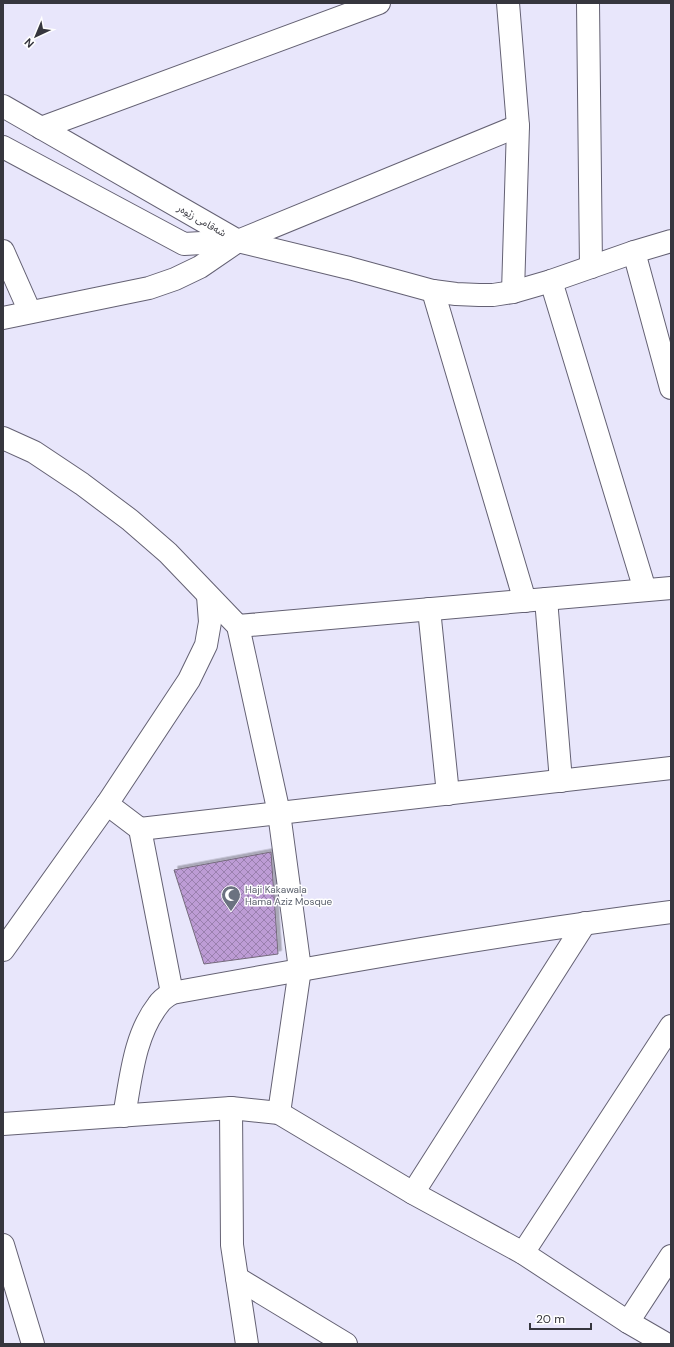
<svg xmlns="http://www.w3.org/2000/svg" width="674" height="1347" font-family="'DM Sans','Noto Sans Arabic',sans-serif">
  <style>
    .building { fill: url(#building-cross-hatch); stroke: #756b7c; filter: url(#shadow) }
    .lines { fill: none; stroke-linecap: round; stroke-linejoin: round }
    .street-casing { stroke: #646173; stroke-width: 24 }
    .secondary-casing { stroke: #646173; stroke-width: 24 }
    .street { stroke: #fff; stroke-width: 22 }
    .secondary { stroke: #fff; stroke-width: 22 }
    .labels { text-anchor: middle; stroke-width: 3; stroke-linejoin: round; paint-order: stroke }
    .street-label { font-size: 10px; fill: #36363e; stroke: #fff }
    .worship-label { font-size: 10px; fill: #5b616d; stroke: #fff; text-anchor: start }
  </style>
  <defs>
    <pattern id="building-cross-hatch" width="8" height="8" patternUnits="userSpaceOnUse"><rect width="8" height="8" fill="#bd9cd5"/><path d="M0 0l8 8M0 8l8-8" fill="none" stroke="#9a80ae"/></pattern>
    <filter id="shadow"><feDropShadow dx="3.5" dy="-3.5" stdDeviation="0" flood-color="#0004"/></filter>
  </defs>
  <rect width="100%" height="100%" fill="#e8e6fb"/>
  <polygon class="building" points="271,852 278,954 204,964 174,870"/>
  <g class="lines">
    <defs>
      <g id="street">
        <polyline points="508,3 518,126 513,292"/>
        <polyline points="588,3 591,267"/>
        <polyline points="41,128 379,3"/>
        <polyline points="3,251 30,312"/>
        <polyline points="634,252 671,388"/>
        <polyline points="551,281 645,590"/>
        <polyline points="433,291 525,601"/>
        <polyline points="3,318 149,288 175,279 200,267 238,241 518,126"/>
        <polyline points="3,438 34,452 82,484 130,520 168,553 238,626 279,813 300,969 279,1113"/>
        <polyline points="546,599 561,781"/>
        <polyline points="429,609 448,794"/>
        <polyline points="238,626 671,588"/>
        <polyline points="107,804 140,829 172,993"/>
        <polyline points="140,829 671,768"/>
        <polyline points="3,950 107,804 189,680 206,645 210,622 208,596"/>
        <polyline points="231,1108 232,1245 247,1344"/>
        <path d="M124 1116C131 1078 134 1036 158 1005 161 1000 167 996 172 993 338 963 504 933 671 912"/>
        <polyline points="3,1124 231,1108 279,1113 413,1193 523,1253 628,1322 666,1344"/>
        <polyline points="413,1193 585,923"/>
        <polyline points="3,1245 33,1344"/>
        <polyline points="523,1253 671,1026"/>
        <polyline points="237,1278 346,1344"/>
        <polyline points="628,1322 671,1256"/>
      </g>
      <g id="secondary">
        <polyline points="3,106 238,241 349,268 433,291 456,294 479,295 493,295 513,292 551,281 634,252 671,241"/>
        <polyline points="3,147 184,244 238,241"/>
      </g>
    </defs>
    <use href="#street" class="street-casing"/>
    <use href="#secondary" class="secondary-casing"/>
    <use href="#street" class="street"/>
    <use href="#secondary" class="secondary"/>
  </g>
  <defs>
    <symbol id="mosque-pin" viewBox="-11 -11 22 30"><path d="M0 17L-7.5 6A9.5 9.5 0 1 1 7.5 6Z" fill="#6b7280" stroke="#fff"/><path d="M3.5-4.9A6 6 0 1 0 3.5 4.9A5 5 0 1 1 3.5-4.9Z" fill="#fff"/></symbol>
  </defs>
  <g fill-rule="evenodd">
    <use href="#mosque-pin" x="220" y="884" width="22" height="30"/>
  </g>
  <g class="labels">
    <g class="street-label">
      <text transform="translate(202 220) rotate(30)" y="4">شەقامی زێوەر</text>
    </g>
    <g class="worship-label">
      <text x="245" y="893">Haji Kakawala<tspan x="245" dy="12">Hama Aziz Mosque</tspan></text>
    </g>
  </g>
  <rect width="674" height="1347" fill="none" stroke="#36363e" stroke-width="8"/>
  <g transform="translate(36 36) rotate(224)" stroke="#ffffff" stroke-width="3" paint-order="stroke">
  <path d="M0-3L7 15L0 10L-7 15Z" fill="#36363e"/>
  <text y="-6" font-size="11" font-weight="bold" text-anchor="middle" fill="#36363e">N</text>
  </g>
  <path d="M530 1323v6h61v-6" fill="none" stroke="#36363e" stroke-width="2"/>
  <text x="536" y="1323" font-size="12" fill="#36363e" stroke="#ffffff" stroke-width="3" paint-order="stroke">20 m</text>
</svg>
